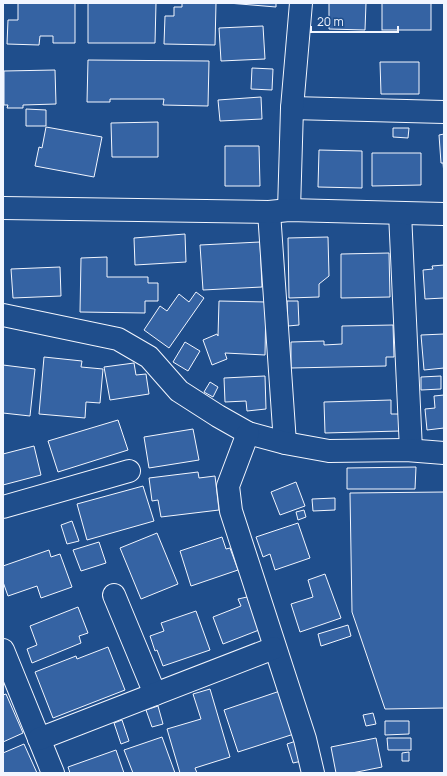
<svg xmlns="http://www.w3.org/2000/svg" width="447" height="776" font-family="Manrope,sans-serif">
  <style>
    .building { fill: #3563a3; stroke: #f2f6ff }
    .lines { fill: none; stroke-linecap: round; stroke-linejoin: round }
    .minor-casing { stroke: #f2f6ff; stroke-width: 24 }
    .tertiary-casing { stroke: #f2f6ff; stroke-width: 24 }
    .minor { stroke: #1f4e8c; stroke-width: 22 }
    .tertiary { stroke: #1f4e8c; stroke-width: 22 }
  </style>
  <rect width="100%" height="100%" fill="#1f4e8c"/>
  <g class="building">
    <polygon points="18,3 75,3 75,43 53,43 53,36 40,36 39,45 7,44 8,20 18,20"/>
    <polygon points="88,3 156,3 155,43 88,43"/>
    <polygon points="182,3 216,3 215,45 164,44 165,16 174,16 174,7 182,7"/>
    <polygon points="228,3 276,3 276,7"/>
    <polygon points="329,3 366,3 365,30 329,29"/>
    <rect x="382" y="3" width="49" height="27"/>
    <polygon points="263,26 265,59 221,61 219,28"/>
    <polygon points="88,60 209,61 208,106 163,105 164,99 110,99 110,102 87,102"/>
    <polygon points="380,62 419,62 419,94 381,94"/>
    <polygon points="252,68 273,69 272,90 251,89"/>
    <polygon points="55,70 56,104 23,105 23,108 7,108 8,105 4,105 4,71"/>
    <polygon points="261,97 262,119 220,121 218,100"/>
    <polygon points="26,109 46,110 46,126 26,126"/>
    <polygon points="158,122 158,157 112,157 111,123"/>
    <polygon points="46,127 102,137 94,177 35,166 39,147 42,148"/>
    <polygon points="393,128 409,128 408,138 393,137"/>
    <polygon points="444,134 444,174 443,163 441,163 439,135"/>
    <polygon points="225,146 259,146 260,186 225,186"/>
    <polygon points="319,150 362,151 362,188 318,187"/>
    <polygon points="372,153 421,153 421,185 372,186"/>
    <polygon points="185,234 186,262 135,265 134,238"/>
    <polygon points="328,237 329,276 319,284 319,297 289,298 288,238"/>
    <polygon points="260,242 262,287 203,290 200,245"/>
    <polygon points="389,253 390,297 341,298 341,254"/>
    <polygon points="107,257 107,277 148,277 148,283 158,283 158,301 145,301 145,313 80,312 81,258"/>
    <polygon points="444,265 444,298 425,299 423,270 433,269 432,266"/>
    <polygon points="60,267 61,296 13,298 11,269"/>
    <polygon points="196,292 204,298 169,348 144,330 160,306 167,311 179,294 189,302"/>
    <polygon points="219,301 266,302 265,355 225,353 227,359 212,365 203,340 217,334 218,336"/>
    <polygon points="287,301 298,301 299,325 288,326"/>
    <polygon points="393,325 394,357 386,357 386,366 291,368 291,342 324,341 324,345 342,344 342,326"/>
    <polygon points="444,334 444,368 424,370 421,335"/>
    <polygon points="185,342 200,351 188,371 173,362"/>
    <polygon points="44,357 82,361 81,367 103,369 100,403 86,402 85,418 39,414"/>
    <polygon points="134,363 136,375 146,374 149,394 110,400 104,367"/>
    <polygon points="3,365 35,369 30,416 3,413"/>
    <polygon points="265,376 266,409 247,411 246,401 225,402 224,378"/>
    <polygon points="441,376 441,389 421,390 421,377"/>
    <polygon points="210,382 218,387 213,397 204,392"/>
    <polygon points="444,395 444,428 427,430 425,409 435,408 434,396"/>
    <polygon points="391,400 391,414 399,414 400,431 325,433 324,402"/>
    <polygon points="118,420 128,450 58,472 48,441"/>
    <polygon points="193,429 199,460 149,468 144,437"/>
    <polygon points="34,446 41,475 3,485 3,454"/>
    <polygon points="416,467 415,489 347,489 347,468"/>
    <polygon points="198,472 199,478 215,476 219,510 161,517 158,500 152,501 149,478"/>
    <polygon points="296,482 305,506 280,515 271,492"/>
    <polygon points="143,486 154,521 87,540 77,504"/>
    <polygon points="444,492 444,708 385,709 352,612 350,493"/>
    <polygon points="335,498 335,510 313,511 312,499"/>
    <polygon points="304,510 306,517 298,520 296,512"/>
    <polygon points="72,521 79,541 67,544 61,525"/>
    <polygon points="298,523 310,558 275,570 270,554 263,557 256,537"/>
    <polygon points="157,533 178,584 141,599 120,548"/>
    <polygon points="222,537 226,549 230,548 238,570 191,586 180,551"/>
    <polygon points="99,542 106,563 81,571 73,550"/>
    <polygon points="49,550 51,557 60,554 72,587 41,598 37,586 8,596 3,582 3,566"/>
    <polygon points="325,574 341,618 300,632 291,604 313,597 308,580"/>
    <polygon points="247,597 259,630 223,644 213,617 241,606 238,599"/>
    <polygon points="78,607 88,633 79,636 81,643 32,663 27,649 37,645 30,626"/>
    <polygon points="196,611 210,650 163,666 157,650 155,651 150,636 164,631 161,623"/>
    <polygon points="348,625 351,636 321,646 318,634"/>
    <polygon points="108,647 125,690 53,718 35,672 76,656 77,659"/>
    <polygon points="210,689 230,757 195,768 197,773 180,773 167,729 201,719 193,694"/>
    <polygon points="280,691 294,734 238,752 224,710"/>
    <polygon points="6,694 23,733 3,742 3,695"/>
    <polygon points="158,706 163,724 152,727 146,710"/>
    <polygon points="373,713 376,724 366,726 363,715"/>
    <polygon points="122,720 129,741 121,744 114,723"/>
    <polygon points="385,721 409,721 409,734 385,735"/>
    <polygon points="162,737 175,773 133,773 124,750"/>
    <polygon points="376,738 382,767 352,773 336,773 331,747"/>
    <polygon points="387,738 411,738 411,750 388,750"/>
    <polygon points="296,741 302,761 293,763 287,744"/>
    <polygon points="24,744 37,773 3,773 3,753"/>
    <polygon points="116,750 124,773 70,773 68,767"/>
    <polygon points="409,752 409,761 402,761 402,753"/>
  </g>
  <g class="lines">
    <defs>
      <g id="minor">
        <polyline points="292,108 444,112"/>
        <polyline points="289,210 292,108 301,3"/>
        <polyline points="269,212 285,443"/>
        <polyline points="400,213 411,450"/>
        <polyline points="3,315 118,339 149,357 179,391 218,416 248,433 285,443 329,451 406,450 444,453"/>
        <polyline points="248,433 228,486 231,511 305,739 313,773"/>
        <polyline points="3,507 129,471"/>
        <polyline points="114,595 155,694"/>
        <polyline points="3,650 53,773"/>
        <polyline points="39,739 274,648"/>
      </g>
      <polyline id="tertiary" points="3,208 269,212 289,210 444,214"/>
    </defs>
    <use href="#minor" class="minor-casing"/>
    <use href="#tertiary" class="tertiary-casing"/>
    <use href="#minor" class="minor"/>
    <use href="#tertiary" class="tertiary"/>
  </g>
  <rect width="447" height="776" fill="none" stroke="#f2f6ff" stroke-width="8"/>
  <path d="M311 26v6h87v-6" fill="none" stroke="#f2f6ff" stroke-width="2"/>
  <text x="317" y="26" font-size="12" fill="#f2f6ff" stroke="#1f4e8c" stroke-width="3" paint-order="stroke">20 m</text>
</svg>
